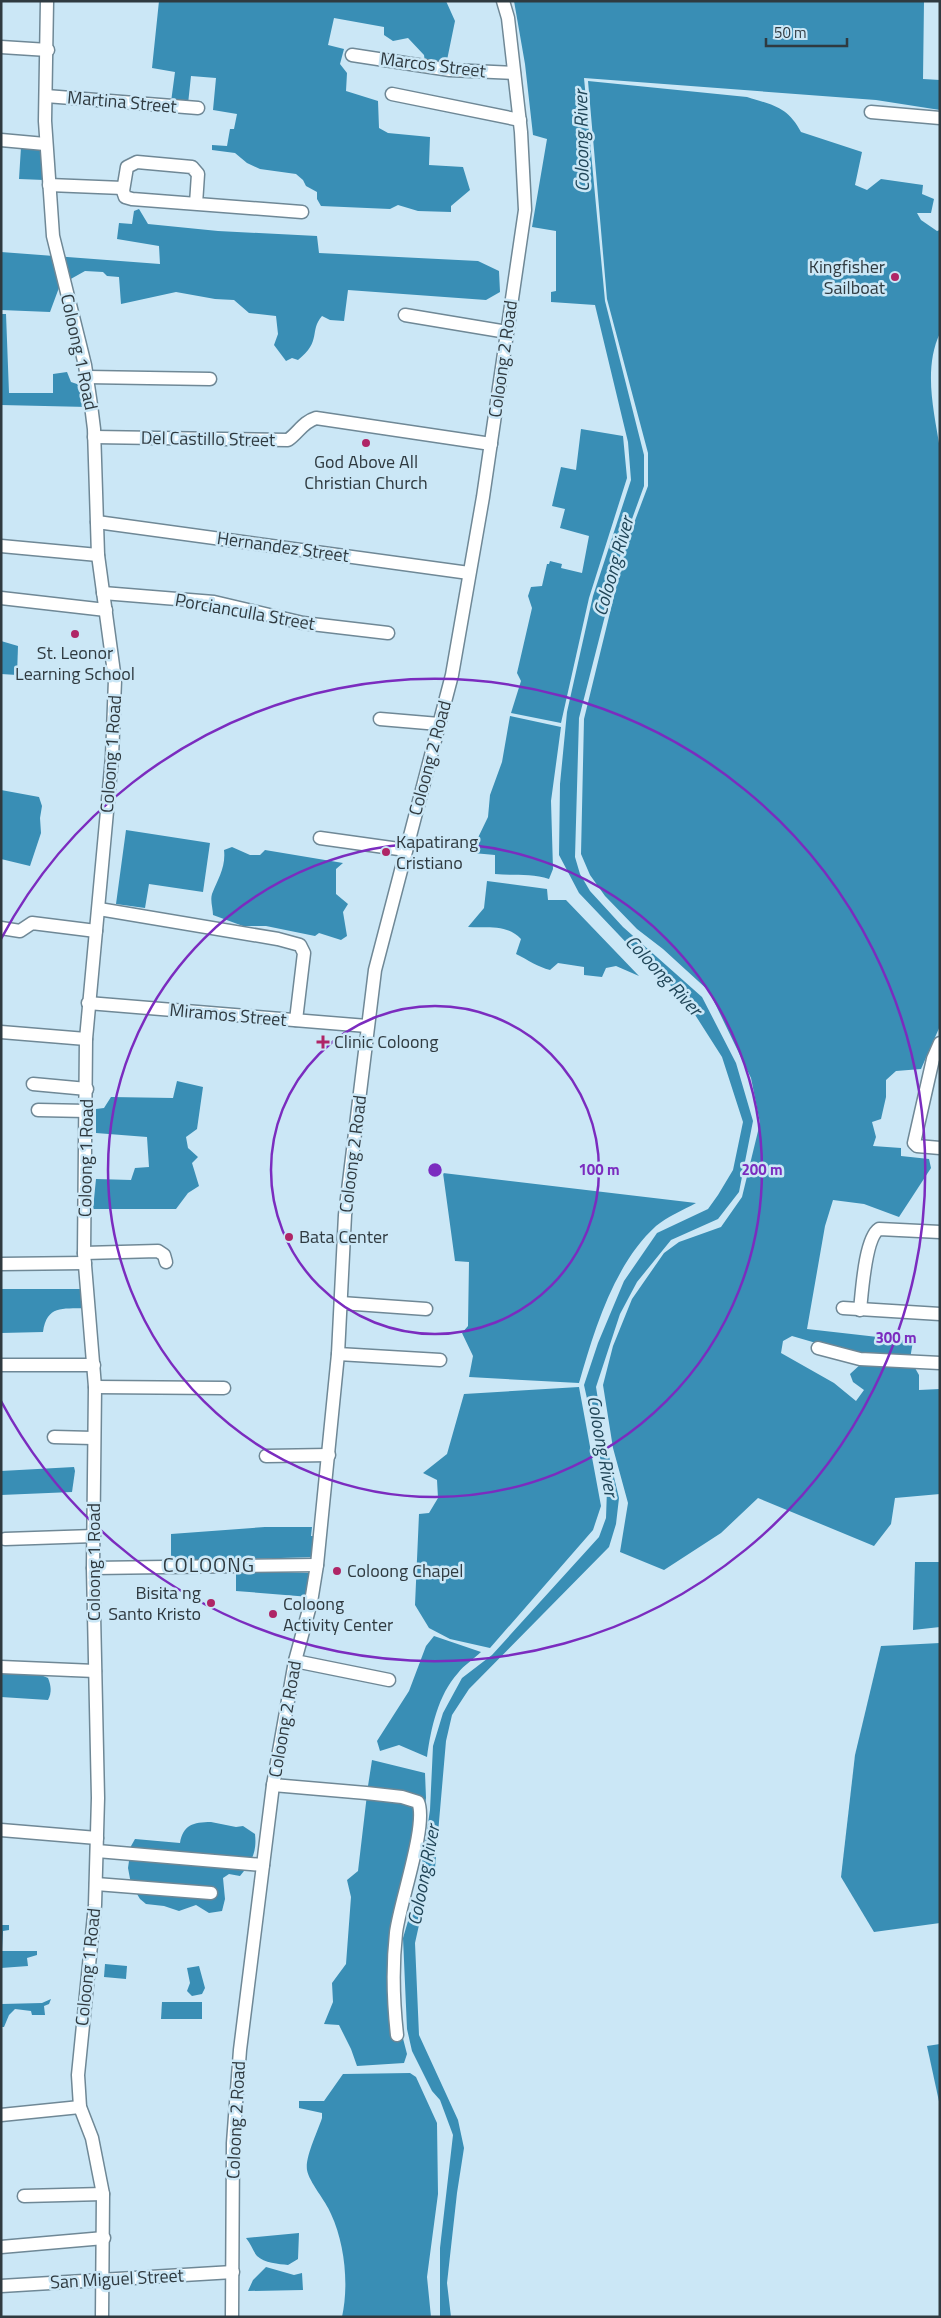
<svg xmlns="http://www.w3.org/2000/svg" width="941" height="2318" font-family="'Titillium Web',sans-serif">
  <style>
    .water { fill: #398eb5 }
    .lines { fill: none; stroke-linecap: round; stroke-linejoin: round }
    .street-casing { stroke: #6f8896; stroke-width: 15 }
    .street { stroke: #fff; stroke-width: 12 }
    .ring { fill: none; stroke: #7b2cbf; stroke-width: 2.5 }
    .poi-dot { fill: #af2566; stroke: #cbe7f6; stroke-width: 2 }
    .labels { text-anchor: middle; stroke-width: 5; stroke-linejoin: round; paint-order: stroke }
    .street-label { font-size: 18px; fill: #2f3a40; stroke: #cbe7f6 }
    .poi-label { font-size: 18px; fill: #2f3a40; stroke: #cbe7f6; text-anchor: start }
    .water-label { font-size: 19px; font-style: italic; fill: #214658; stroke: #cbe7f6 }
    .quarter-label { font-size: 20px; letter-spacing: 1px; fill: #2f3a40; stroke: #cbe7f6 }
    .centre { fill: #7b2cbf; stroke: #cbe7f6; stroke-width: 2.5 }
    .ring-label { font-size: 15px; text-anchor: middle; font-weight: bold; fill: #7b2cbf; stroke: #cbe7f6; stroke-width: 5; stroke-linejoin: round; paint-order: stroke }
  </style>
  <rect width="100%" height="100%" fill="#cbe7f6"/>
  <g class="water">
    <polygon points="159,1 446,1 455,21 446,65 425,62 424,55 408,38 393,41 384,35 384,27 334,18 328,45 344,49 340,64 347,73 346,91 378,101 379,128 388,133 430,137 429,165 463,167 470,190 451,206 451,212 418,211 398,205 390,209 321,206 317,199 317,192 306,186 303,180 296,174 260,169 247,163 235,153 212,150 212,145 227,146 230,129 234,129 237,114 213,110 216,78 191,76 188,104 171,102 175,72 152,68"/>
    <polygon points="514,1 924,1 923,79 940,80 940,110 876,100 584,78 605,301 644,455 644,486 624,541 579,718 575,857 580,874 590,891 623,927 702,997 736,1063 753,1121 739,1192 718,1219 671,1240 637,1282 620,1314 596,1387 603,1431 619,1498 616,1524 609,1547 469,1689 452,1715 446,1741 435,1868 429,1880 415,1943 419,2035 458,2120 464,2148 457,2193 447,2283 451,2317 440,2317 440,2248 453,2135 440,2100 432,2091 412,2051 407,2029 403,1938 419,1884 430,1810 433,1746 443,1713 462,1678 492,1655 599,1537 606,1518 607,1489 584,1385 598,1343 624,1281 657,1233 708,1209 718,1195 733,1170 743,1122 722,1057 692,1010 657,970 638,955 579,893 559,855 560,784 567,712 593,596 631,480 628,442 595,305 551,302 551,292 556,291 556,231 532,227 547,139 533,135 525,64"/>
    <path d="M588 81 747 97C773 105 788 107 801 132L862 152 855 185 867 190 881 179 923 185 922 194 934 199 931 213H917L921 220 937 231 940 230V333C923 369 934 411 940 449V1026L921 1069 896 1071 886 1080V1097L881 1119 872 1122 876 1137 873 1146 901 1148V1156L929 1159 931 1168 899 1217 864 1204 833 1200 825 1226 807 1329 913 1341 910 1359 847 1352 792 1336 783 1341 781 1353 834 1383 856 1401 864 1390 853 1382 850 1374 862 1363 915 1368 919 1375V1390L940 1389V1494L895 1498 891 1524 874 1546 758 1498 721 1533 664 1570 620 1552 628 1503 613 1448 603 1385 613 1346 632 1299 664 1253 679 1242 721 1227 742 1197 760 1123 751 1078 709 991 663 949 637 929 605 896 590 875 581 854 584 719 628 539 648 486V453L607 299Z"/>
    <polygon points="42,145 44,180 19,179 21,147"/>
    <path d="M139 209 148 224 218 231 317 236 319 253 478 261 499 271 500 292 486 300 348 290 344 321 330 320 322 316C309 331 322 341 298 360L292 358 286 361 274 345 278 334 276 316 249 313 234 300 215 299 176 292 121 304 119 277 107 276 103 272 85 271 60 285 50 312 1 310V252L160 264 159 246 117 239 119 223 132 224 134 211Z"/>
    <polygon points="1,314 6,314 9,393 53,393 53,374 67,372 71,382 86,387 88,407 1,405"/>
    <polygon points="581,429 623,436 627,478 589,598 561,723 511,713 521,681 517,673 532,608 528,596 531,587 542,586 547,564 549,564 550,561 562,564 561,568 582,573 589,536 560,528 565,509 552,506 561,467 576,470"/>
    <polygon points="1,641 18,646 17,675 1,674"/>
    <path d="M510 716 561 727 551 801 553 869 549 879C532 873 514 876 495 874V855L473 853 474 846 488 817 490 795 502 762Z"/>
    <polygon points="1,790 39,797 42,806 40,818 41,833 30,866 1,859"/>
    <polygon points="126,830 210,843 203,892 149,884 145,908 116,904"/>
    <path d="M232 847 250 855H260L265 850 343 863 336 869V894L348 904 343 912 347 936 341 940 319 933 315 936 266 926H243L213 915C213 909 210 900 212 894 218 879 226 867 224 850Z"/>
    <path d="M487 881 547 889 548 900H566L639 976 616 966 606 968 602 977 584 975V967L558 963 550 970C538 967 528 960 516 954L521 939C507 924 488 928 468 927L484 908Z"/>
    <polygon points="177,1081 203,1087 197,1129 186,1137 188,1148 198,1157 192,1163 199,1186 188,1193 176,1209 93,1209 96,1179 131,1180 135,1168 149,1167 147,1137 96,1133 96,1109 104,1108 111,1097 173,1098"/>
    <path d="M443 1173 696 1203C683 1210 667 1217 656 1226 614 1264 594 1331 579 1383L469 1377 473 1356 462 1333 468 1326 469 1262 455 1261Z"/>
    <path d="M1 1289H83L85 1308C62 1309 47 1305 43 1332L1 1333Z"/>
    <polygon points="579,1387 601,1506 593,1530 490,1648 450,1639 429,1628 415,1605 419,1514 429,1513 438,1498 437,1480 423,1473 447,1454 464,1394"/>
    <polygon points="74,1467 75,1471 72,1492 1,1495 1,1471"/>
    <polygon points="265,1527 312,1527 311,1536 318,1536 317,1557 171,1561 171,1534"/>
    <polygon points="915,1562 940,1562 940,1627 913,1630"/>
    <polygon points="236,1571 312,1573 310,1597 236,1591"/>
    <path d="M434 1636 481 1652C474 1659 464 1665 458 1673 438 1695 431 1728 427 1757L399 1745 380 1751 377 1741 409 1691 426 1646Z"/>
    <polygon points="940,1643 940,1923 874,1932 841,1877 855,1755 881,1646"/>
    <path d="M1 1672 41 1675 48 1678C51 1685 52 1693 48 1700L1 1697Z"/>
    <polygon points="372,1760 425,1773 426,1798 415,1879 397,1936 398,2019 407,2054 404,2063 357,2066 351,2049 339,2025 324,2024 333,2002 332,1983 346,1964 351,1897 347,1880 358,1871 368,1786"/>
    <path d="M211 1822 236 1827 243 1826 255 1834C257 1852 252 1862 240 1876L229 1874 223 1878 225 1899 222 1911 209 1913 196 1905 179 1911 164 1906 146 1904 140 1899 131 1884 128 1868 129 1861 126 1855 135 1839 180 1843C183 1825 193 1822 211 1822Z"/>
    <polygon points="1,1925 9,1925 9,1930 3,1931 2,1951 37,1951 37,1955 27,1958 28,1966 1,1968"/>
    <polygon points="105,1964 127,1966 126,1979 104,1977"/>
    <polygon points="199,1966 205,1988 202,1994 192,1996 187,1991 190,1983 187,1968"/>
    <polygon points="1,1986 2,2004 42,2003 51,1999 49,2004 44,2006 45,2015 32,2015 31,2011 15,2009 9,2015 4,2027 1,2027"/>
    <polygon points="162,2002 202,2002 202,2019 161,2019"/>
    <polygon points="940,2044 940,2106 927,2046"/>
    <path d="M410 2073 416 2077 437 2123 438 2194 427 2277 431 2317H342C349 2285 345 2244 331 2214 326 2201 309 2182 307 2170 305 2157 318 2131 322 2118V2113L299 2108V2101H324L343 2074Z"/>
    <path d="M299 2233 298 2259 288 2265C279 2264 264 2263 257 2256 253 2251 251 2244 246 2238Z"/>
    <polygon points="266,2267 294,2275 302,2273 303,2290 248,2291 253,2280"/>
  </g>
  <g class="lines">
    <defs>
      <g id="street">
        <polyline points="47,1 45,121 53,236 85,365 91,405 94,429 98,555 115,680 112,757 86,1039 84,1253 95,1387 93,1568 98,1798 95,1905 78,2075 80,2107 92,2138 103,2194 102,2317"/>
        <polyline points="1,47 48,50"/>
        <polyline points="352,55 450,70 514,73"/>
        <polyline points="392,94 520,120"/>
        <polyline points="46,96 198,108"/>
        <polyline points="871,112 940,118"/>
        <polyline points="1,140 45,144"/>
        <polyline points="49,185 123,188"/>
        <polyline points="196,204 198,174 192,167 137,162 127,167 123,191 125,197 132,199 302,212"/>
        <polyline points="405,315 507,332"/>
        <polyline points="87,377 210,379"/>
        <path d="M94 437 288 440C299 432 303 422 316 418L491 444"/>
        <polyline points="97,522 469,573"/>
        <polyline points="1,546 98,555"/>
        <polyline points="103,593 214,602 303,623 388,633"/>
        <polyline points="1,598 106,610"/>
        <polyline points="380,719 439,724"/>
        <polyline points="320,838 406,850"/>
        <polyline points="99,909 278,939 300,945 304,953 296,1020"/>
        <polyline points="1,928 20,931 32,923 96,931"/>
        <polyline points="88,1003 367,1026"/>
        <polyline points="1,1032 86,1039"/>
        <polyline points="940,1043 933,1059 914,1143 917,1146 940,1148"/>
        <polyline points="33,1084 87,1089"/>
        <polyline points="38,1110 87,1111"/>
        <polyline points="84,1253 158,1251 164,1255 166,1262"/>
        <polyline points="1,1264 85,1263"/>
        <polyline points="341,1303 426,1309"/>
        <polyline points="843,1308 940,1314"/>
        <path d="M860 1310C862 1292 865 1238 879 1229L940 1232"/>
        <polyline points="818,1348 860,1359 940,1363"/>
        <polyline points="338,1354 440,1360"/>
        <polyline points="1,1365 94,1365"/>
        <polyline points="95,1387 224,1388"/>
        <polyline points="54,1437 93,1438"/>
        <polyline points="266,1456 329,1455"/>
        <polyline points="5,1539 94,1536"/>
        <polyline points="93,1568 317,1565"/>
        <polyline points="295,1661 389,1680"/>
        <polyline points="1,1667 95,1671"/>
        <path d="M273 1785 366 1793 402 1797 418 1802C428 1824 399 1905 396 1933 392 1969 393 1999 397 2035"/>
        <polyline points="1,1830 97,1838"/>
        <polyline points="97,1851 263,1865"/>
        <polyline points="96,1884 211,1893"/>
        <polyline points="1,2115 80,2107"/>
        <polyline points="24,2196 103,2194"/>
        <polyline points="1,2247 104,2238"/>
        <polyline points="1,2286 233,2272"/>
        <polyline points="232,2317 233,2143 240,2050 273,1785 295,1661 311,1602 317,1565 338,1354 345,1215 375,970 452,675 483,497 525,210 521,132 508,18 503,1"/>
      </g>
    </defs>
    <use href="#street" class="street-casing"/>
    <use href="#street" class="street"/>
  </g>
  <g class="ring">
    <circle cx="435" cy="1170" r="164"/>
    <circle cx="435" cy="1170" r="327"/>
    <path d="M1 939A491 491 0 1 1 1 1401"/>
  </g>
  <g class="poi-dot">
    <circle cx="895" cy="277" r="5"/>
    <circle cx="366" cy="443" r="5"/>
    <circle cx="75" cy="634" r="5"/>
    <circle cx="386" cy="852" r="5"/>
    <path d="M320.5 1034.5h5v5h5v5h-5v5h-5v-5h-5v-5h5z"/>
    <circle cx="289" cy="1237" r="5"/>
    <circle cx="337" cy="1571" r="5"/>
    <circle cx="211" cy="1603" r="5"/>
    <circle cx="273" cy="1614" r="5"/>
  </g>
  <g class="labels">
    <g class="street-label">
      <text transform="translate(433 65) rotate(7)" y="6">Marcos Street</text>
      <text transform="translate(122 102) rotate(5)" y="6">Martina Street</text>
      <text transform="translate(79 352) rotate(78)" y="6">Coloong 1 Road</text>
      <text transform="translate(503 359) rotate(-82)" y="6">Coloong 2 Road</text>
      <text transform="translate(208 439) rotate(1)" y="6">Del Castillo Street</text>
      <text transform="translate(283 547) rotate(8)" y="6">Hernandez Street</text>
      <text transform="translate(245 612) rotate(10)" y="6">Porcianculla Street</text>
      <text transform="translate(111 754) rotate(-86)" y="6">Coloong 1 Road</text>
      <text transform="translate(430 758) rotate(-75)" y="6">Coloong 2 Road</text>
      <text transform="translate(228 1015) rotate(5)" y="6">Miramos Street</text>
      <text transform="translate(353 1154) rotate(-83)" y="6">Coloong 2 Road</text>
      <text transform="translate(86 1158) rotate(-89)" y="6">Coloong 1 Road</text>
      <text transform="translate(94 1562) rotate(-90)" y="6">Coloong 1 Road</text>
      <text transform="translate(285 1719) rotate(-80)" y="6">Coloong 2 Road</text>
      <text transform="translate(88 1967) rotate(-84)" y="6">Coloong 1 Road</text>
      <text transform="translate(236 2120) rotate(-87)" y="6">Coloong 2 Road</text>
      <text transform="translate(117 2279) rotate(-3)" y="6">San Miguel Street</text>
    </g>
    <g class="poi-label">
      <text x="885" y="273" text-anchor="end">Kingfisher<tspan x="885" dy="21">Sailboat</tspan></text>
      <text x="366" y="468" text-anchor="middle">God Above All<tspan x="366" dy="21">Christian Church</tspan></text>
      <text x="75" y="659" text-anchor="middle">St. Leonor<tspan x="75" dy="21">Learning School</tspan></text>
      <text x="396" y="848">Kapatirang<tspan x="396" dy="21">Cristiano</tspan></text>
      <text x="334" y="1048">Clinic Coloong</text>
      <text x="299" y="1243">Bata Center</text>
      <text x="347" y="1577">Coloong Chapel</text>
      <text x="201" y="1599" text-anchor="end">Bisita ng<tspan x="201" dy="21">Santo Kristo</tspan></text>
      <text x="283" y="1610">Coloong<tspan x="283" dy="21">Activity Center</tspan></text>
    </g>
    <g class="water-label">
      <text transform="translate(581 141) rotate(-91)" y="7">Coloong River</text>
      <text transform="translate(613 566) rotate(-74)" y="7">Coloong River</text>
      <text transform="translate(664 975) rotate(47)" y="7">Coloong River</text>
      <text transform="translate(603 1446) rotate(80)" y="7">Coloong River</text>
      <text transform="translate(423 1875) rotate(-79)" y="7">Coloong River</text>
    </g>
    <g class="quarter-label">
      <text x="209" y="1572">COLOONG</text>
    </g>
  </g>
  <circle cx="435" cy="1170" r="8" class="centre"/>
  <g class="ring-label">
    <text x="599" y="1175">100 m</text>
    <text x="762" y="1175">200 m</text>
    <text x="896" y="1343">300 m</text>
  </g>
  <rect width="941" height="2318" fill="none" stroke="#2f3a40" stroke-width="5"/>
  <path d="M766 38v8h81v-8" fill="none" stroke="#2f3a40" stroke-width="2.5"/>
  <text x="774" y="38" font-size="15" fill="#2f3a40" stroke="#cbe7f6" stroke-width="4" paint-order="stroke">50 m</text>
</svg>
